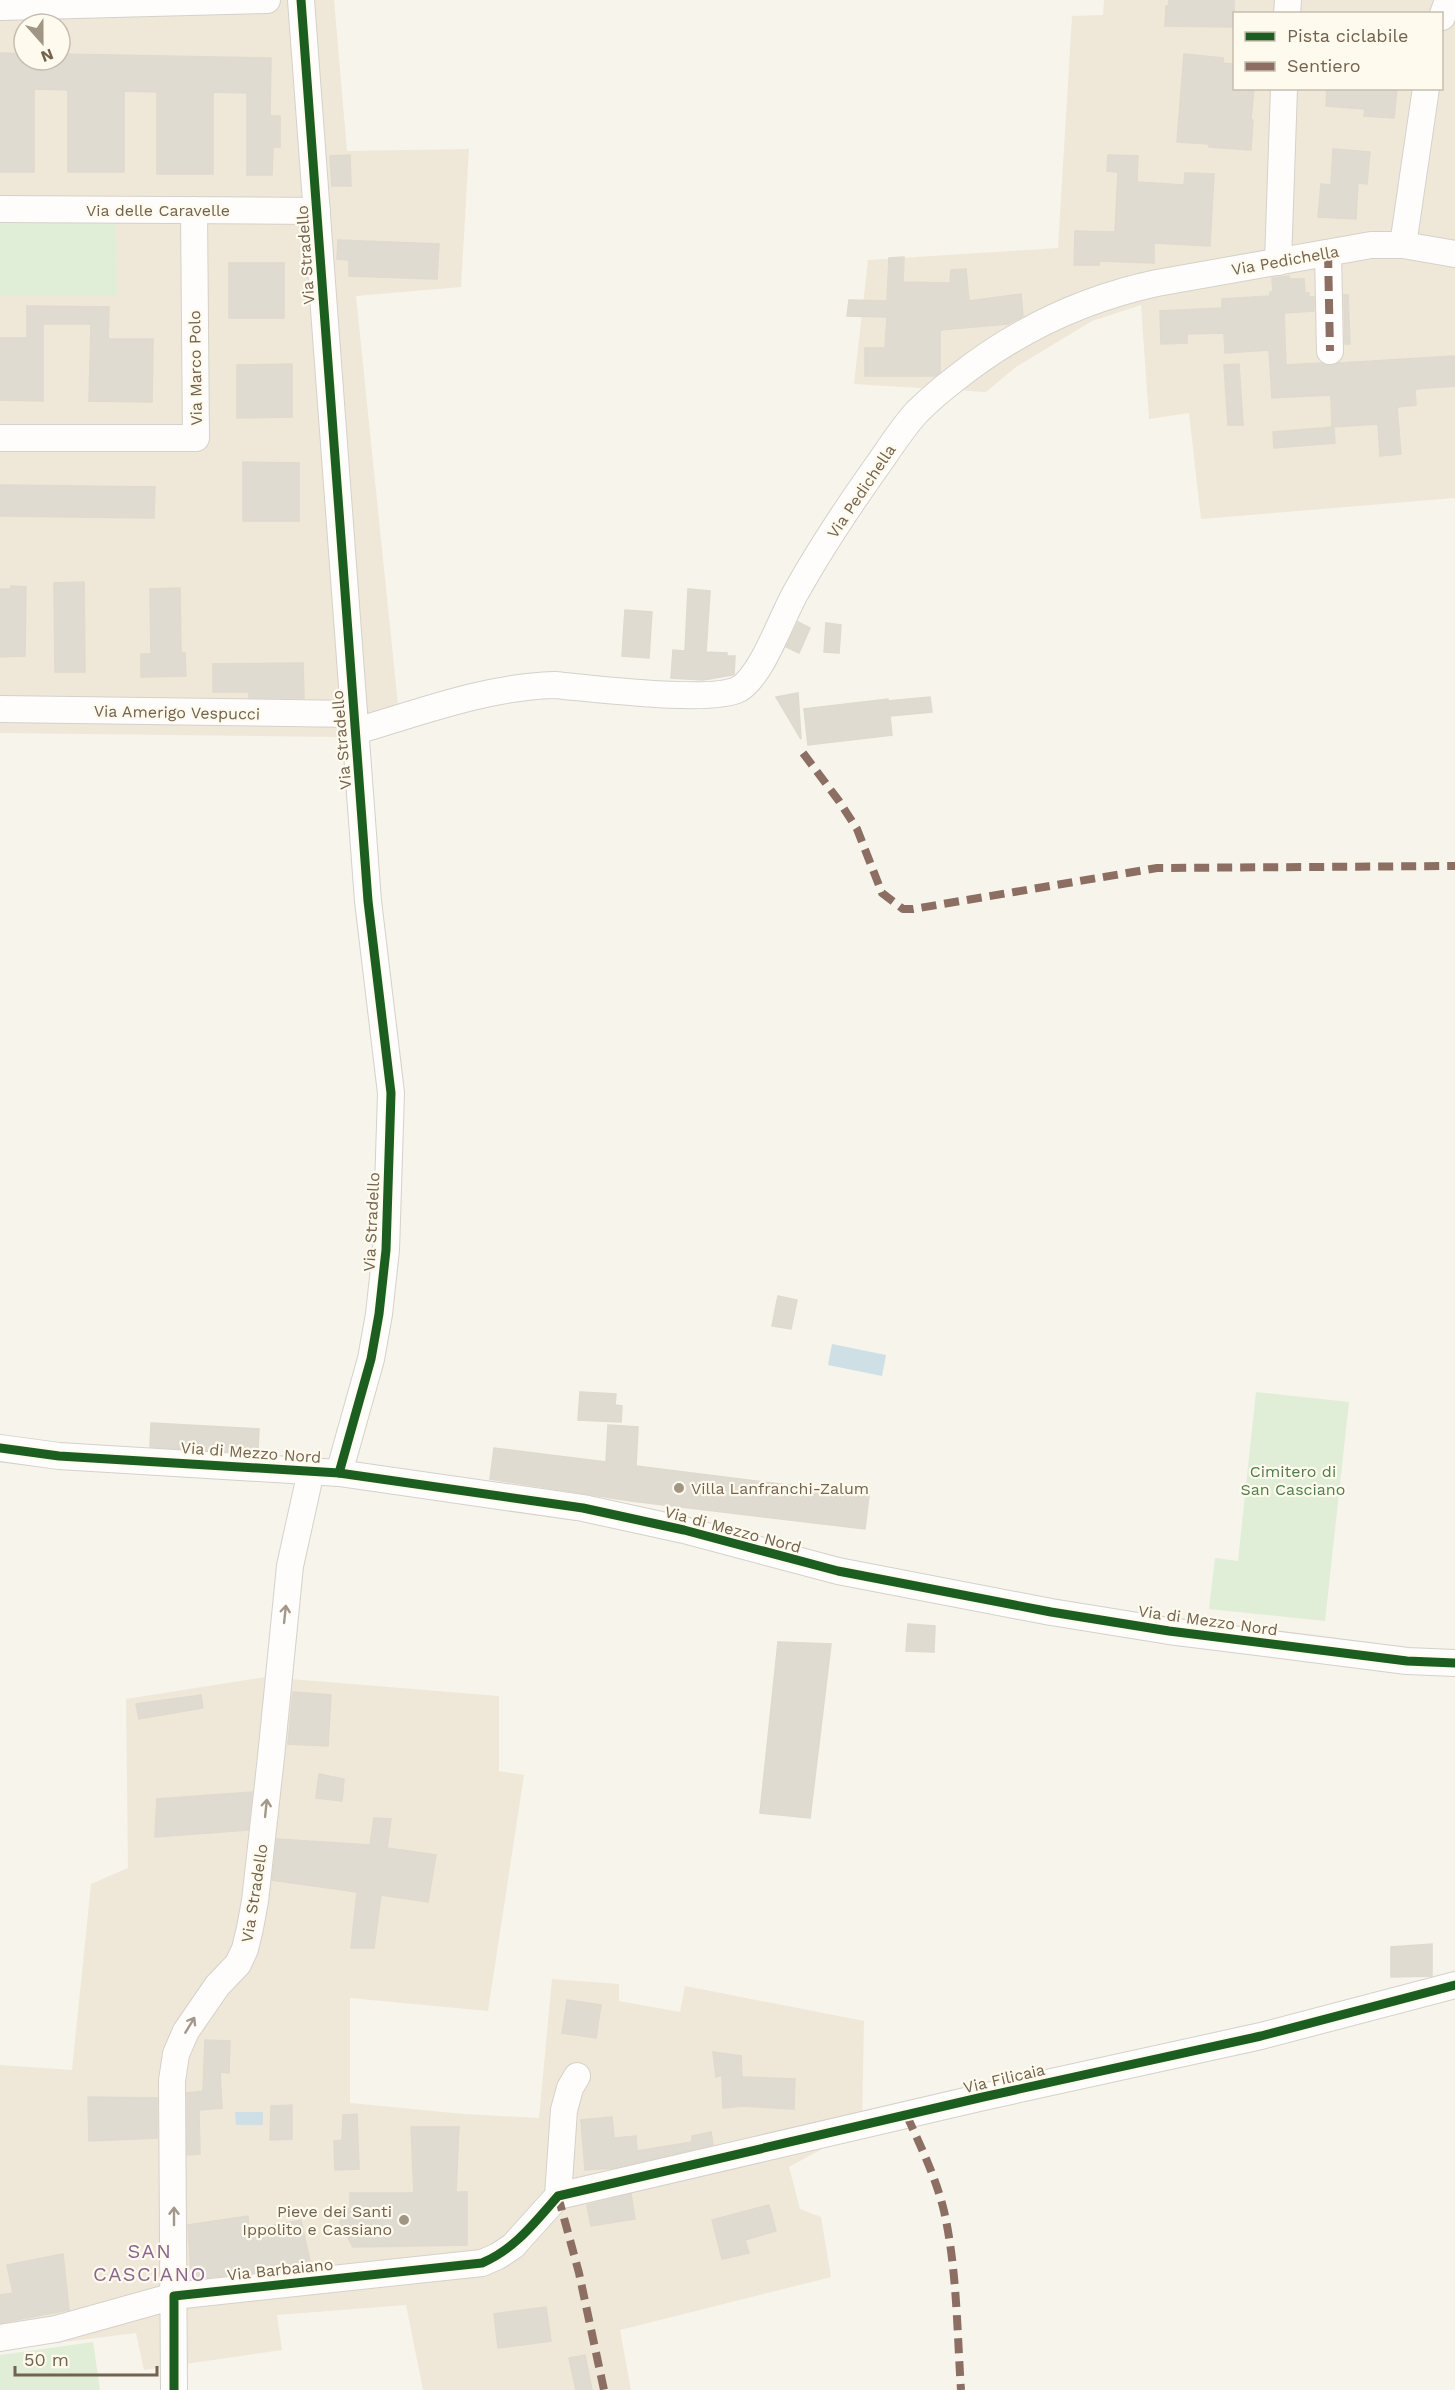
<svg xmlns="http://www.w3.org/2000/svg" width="1455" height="2390" font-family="'Work Sans',sans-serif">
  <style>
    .residential { fill: #efe8d9; fill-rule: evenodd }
    .green { fill: #e0edd7 }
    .water { fill: #cee0e5 }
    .building { fill: #e0dbd1; stroke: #dfd9ce; stroke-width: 1.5 }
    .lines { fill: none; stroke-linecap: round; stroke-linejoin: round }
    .minor-casing { stroke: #d5d1ca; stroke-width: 28 }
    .minor { stroke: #fefdfc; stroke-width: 26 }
    .quiet { stroke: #8d6e63; stroke-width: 8; stroke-dasharray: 15 8; stroke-linecap: butt }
    .cycleway-casing { stroke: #fefaee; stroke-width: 13 }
    .cycleway { stroke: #1b5e20; stroke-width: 9 }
    .oneway { stroke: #a4988a }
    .poi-dot { fill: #a19584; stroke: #fefaee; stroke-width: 2 }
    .labels { text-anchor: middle; stroke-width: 4.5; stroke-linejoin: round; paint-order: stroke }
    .street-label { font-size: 16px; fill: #73624d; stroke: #fefaee }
    .park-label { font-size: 16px; fill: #4f7d49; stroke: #fefaee }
    .poi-label { font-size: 16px; fill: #73624d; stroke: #fefaee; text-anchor: start }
    .quarter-label { font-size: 20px; letter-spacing: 1.5px; fill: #89658f; stroke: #fefaee }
  </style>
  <rect width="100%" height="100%" fill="#f6f4eb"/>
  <g class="residential">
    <path d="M0 0H334L347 151 469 149 461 287 356 296 398 705 337 737 0 733ZM24 24H60V60H24Z"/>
    <path d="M1104 0H1455V498L1201 519 1189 413 1149 419 1141 305 1092 321 1016 367 986 392 854 384 868 260 1058 248 1072 16 1103 15ZM1234 14H1442V88H1234Z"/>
    <polygon points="266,1677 499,1696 499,1771 524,1775 488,2011 350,1998 350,2103 464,2114 539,2118 552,1979 619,1984 619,2001 680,2012 685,1986 864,2021 862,2127 789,2167 800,2209 821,2217 831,2277 620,2330 631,2390 423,2390 406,2305 277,2315 282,2350 144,2370 136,2333 0,2350 0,2065 72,2070 91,1884 128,1868 126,1699"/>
  </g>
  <g class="green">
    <polygon points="116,222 117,296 0,296 0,224"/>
    <polygon points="1256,1392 1349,1402 1325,1621 1209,1609 1215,1558 1238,1561"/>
    <polygon points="93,2342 100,2390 0,2390 0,2355"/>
  </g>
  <g class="water">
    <polygon points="832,1344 886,1355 882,1376 828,1365"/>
    <polygon points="235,2112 263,2112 263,2125 236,2125"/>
  </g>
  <g class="building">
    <polygon points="1169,0 1234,0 1234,27 1165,26 1166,6 1169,5"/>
    <polygon points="0,53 24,54 24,60 60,60 60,54 271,58 270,116 280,116 280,147 273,147 272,175 247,175 247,93 213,92 213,174 157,174 157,92 124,91 124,172 68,172 68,90 34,89 34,172 0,172"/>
    <polygon points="1184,54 1223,58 1223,63 1234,64 1234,88 1254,88 1251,120 1253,120 1251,150 1209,147 1209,144 1177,142"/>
    <polygon points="1327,88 1397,88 1394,118 1364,116 1365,109 1326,106"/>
    <polygon points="1333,149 1370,152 1367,184 1358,183 1356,219 1318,217 1321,184 1331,185"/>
    <polygon points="350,155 351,186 332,186 330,156"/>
    <polygon points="1108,155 1138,156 1137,182 1184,185 1185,173 1214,174 1210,246 1154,243 1154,263 1099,261 1099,265 1074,265 1075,231 1115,232 1118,172 1107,171"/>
    <polygon points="338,240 439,244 437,279 349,276 349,260 337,259"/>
    <polygon points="904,257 903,282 950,283 951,270 966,269 969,301 1021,294 1023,316 1008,324 940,330 940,372 935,376 865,376 865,348 885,348 887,317 847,316 849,300 887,301 889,258"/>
    <rect x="229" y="263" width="55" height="55"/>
    <polygon points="1289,276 1289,279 1304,279 1305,293 1309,293 1309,297 1314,297 1314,311 1284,313 1286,365 1322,363 1331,366 1339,363 1455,356 1455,386 1415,389 1416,405 1397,407 1401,454 1380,456 1378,424 1332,427 1331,395 1272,398 1269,350 1225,353 1224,333 1187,334 1187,343 1161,344 1160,311 1222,308 1222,299 1270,296 1270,292 1273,292 1272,278"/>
    <polygon points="1344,295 1348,295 1350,344 1345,344"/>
    <polygon points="27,306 109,307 108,339 153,339 152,402 89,401 91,324 43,324 43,401 0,400 0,338 27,338"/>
    <polygon points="292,364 292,417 237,418 237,365"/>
    <polygon points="1239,364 1243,425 1228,425 1224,365"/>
    <polygon points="1334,427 1335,443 1274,448 1273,432"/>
    <polygon points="243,462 299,463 299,521 243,521"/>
    <polygon points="0,485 155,487 154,518 0,516"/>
    <polygon points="84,582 85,672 55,672 54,583"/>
    <polygon points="11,586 26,587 25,656 0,657 0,589 11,589"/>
    <polygon points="180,588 181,653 185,653 186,676 141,677 141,654 151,654 150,589"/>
    <polygon points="688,589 710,591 706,652 727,653 727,656 735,656 734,674 732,675 703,680 671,678 673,650 685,651"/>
    <polygon points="625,610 652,612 649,658 622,656"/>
    <polygon points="798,622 810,628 799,653 786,647"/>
    <polygon points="826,623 841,625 839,653 824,652"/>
    <polygon points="303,663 304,698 249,698 249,692 213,692 213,664"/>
    <polygon points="798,693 801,739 776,697"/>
    <polygon points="930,697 932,712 890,716 892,735 808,745 804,709 888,699 888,701"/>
    <polygon points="778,1296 797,1300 791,1329 772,1326"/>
    <polygon points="580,1392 616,1394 615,1405 622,1406 621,1422 578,1420"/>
    <polygon points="151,1423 259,1429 258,1450 238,1449 238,1452 150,1447"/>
    <polygon points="608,1425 638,1427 636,1466 869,1495 865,1529 631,1501 490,1479 494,1448 606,1462"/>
    <polygon points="908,1624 935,1626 934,1652 906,1651"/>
    <polygon points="778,1642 831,1644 810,1818 760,1813"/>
    <polygon points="293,1692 331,1695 328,1746 288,1744"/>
    <polygon points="201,1695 203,1708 139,1719 136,1704"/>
    <polygon points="319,1774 344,1779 342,1801 316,1798"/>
    <polygon points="252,1792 248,1830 155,1837 157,1799"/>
    <polygon points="374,1818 391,1819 387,1848 436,1855 428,1902 381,1895 374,1948 351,1948 357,1892 272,1880 277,1839 370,1845"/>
    <polygon points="1432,1944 1432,1976 1391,1977 1391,1947"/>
    <polygon points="567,2000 601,2005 596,2038 562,2033"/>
    <polygon points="205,2040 230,2041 229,2073 220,2072 222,2108 199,2110 200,2154 187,2155 187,2093 203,2091"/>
    <polygon points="713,2052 741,2056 742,2077 795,2079 794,2109 742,2106 723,2108 722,2075 716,2077"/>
    <polygon points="88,2097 157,2098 157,2138 89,2141"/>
    <polygon points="292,2105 292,2139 270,2140 271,2106"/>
    <polygon points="357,2114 359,2169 335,2170 334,2141 342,2140 343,2115"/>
    <polygon points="612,2117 614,2138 636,2136 637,2151 692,2142 692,2136 711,2132 713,2145 614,2168 585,2170 581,2120"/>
    <polygon points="411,2127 459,2127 456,2192 467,2192 467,2245 353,2247 340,2223 341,2216 350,2207 350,2193 414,2193"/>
    <polygon points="631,2194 635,2219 591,2226 587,2205"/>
    <polygon points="769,2205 776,2231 745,2240 749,2253 722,2259 712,2220"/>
    <polygon points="248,2216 249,2230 301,2220 310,2261 252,2273 191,2279 188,2225"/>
    <polygon points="63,2254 69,2310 0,2323 0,2295 13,2293 7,2265"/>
    <polygon points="546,2307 551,2341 498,2348 494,2314"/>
    <polygon points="585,2355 592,2390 576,2390 569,2358"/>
  </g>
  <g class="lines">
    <defs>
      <g id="minor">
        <polyline points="301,0 368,901 391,1093 386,1250 379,1314 371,1359 339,1473"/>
        <polyline points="0,7 267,0"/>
        <polyline points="1287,14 1288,0"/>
        <polyline points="1442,17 1448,0"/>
        <polyline points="0,209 317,211"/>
        <polyline points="1403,245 1426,88"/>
        <polyline points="1328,253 1330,351"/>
        <polyline points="1278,262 1284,88"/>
        <polyline points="0,438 196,438 194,210"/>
        <polyline points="0,709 354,714"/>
        <path d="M356 731C421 712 486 687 554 685 592 688 711 704 739 689 762 676 782 616 796 592 820 549 848 507 877 466 890 448 902 428 917 412 929 400 942 389 955 379 1015 331 1082 299 1157 283L1371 245H1403L1455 254"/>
        <polyline points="0,1448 59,1456 339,1473 583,1508 684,1530 838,1571 1051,1612 1169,1631 1407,1661 1455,1663"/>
        <polyline points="558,2196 983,2097 1261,2036 1455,1985"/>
        <polyline points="0,2338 56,2329 174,2296 482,2263 498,2256 513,2246 558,2196 564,2110 570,2088 577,2076"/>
        <polyline points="174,2390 172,2081 176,2054 186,2031 217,1986 238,1964 245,1949 250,1928 255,1901 271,1757 290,1566 311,1471"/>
      </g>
    </defs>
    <use href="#minor" class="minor-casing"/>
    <use href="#minor" class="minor"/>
    <g class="quiet">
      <polyline points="1328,253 1330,351"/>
      <polyline points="803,753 839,801 857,829 882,893 903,909 913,909 1157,868 1455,866"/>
      <path d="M907 2116C921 2147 936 2178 944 2211 957 2269 957 2331 961 2390"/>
      <polyline points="558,2196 579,2273 604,2390"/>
    </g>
    <defs>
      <g id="cycleway">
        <polyline points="301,0 368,901 391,1093 386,1250 379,1314 371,1359 339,1473"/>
        <polyline points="0,1448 59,1456 339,1473 583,1508 684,1530 838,1571 1051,1612 1169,1631 1407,1661 1455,1663"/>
        <path d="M174 2390V2296L482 2263C515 2249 535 2222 558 2196L983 2097 1261 2036 1455 1985"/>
      </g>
    </defs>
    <use href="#cycleway" class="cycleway-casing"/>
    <use href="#cycleway" class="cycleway"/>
  </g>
  <defs><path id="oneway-shaft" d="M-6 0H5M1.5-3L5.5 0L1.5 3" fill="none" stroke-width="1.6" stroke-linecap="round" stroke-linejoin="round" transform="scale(1.5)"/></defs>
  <g class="oneway">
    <use href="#oneway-shaft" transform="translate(285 1614) rotate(-84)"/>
    <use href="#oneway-shaft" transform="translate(266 1808) rotate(-84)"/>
    <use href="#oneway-shaft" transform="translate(190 2025) rotate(-59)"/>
    <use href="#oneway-shaft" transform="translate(174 2216) rotate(-90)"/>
  </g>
  <g class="poi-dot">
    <circle cx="679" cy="1488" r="6"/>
    <circle cx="404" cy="2220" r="6"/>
  </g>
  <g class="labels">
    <g class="street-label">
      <text x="158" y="216">Via delle Caravelle</text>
      <text transform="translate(305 255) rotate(-94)" y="6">Via Stradello</text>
      <text transform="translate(1285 260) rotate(-10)" y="6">Via Pedichella</text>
      <text transform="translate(195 368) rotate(-91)" y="6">Via Marco Polo</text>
      <text transform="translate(861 491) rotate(-56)" y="6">Via Pedichella</text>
      <text transform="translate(177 712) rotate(1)" y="6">Via Amerigo Vespucci</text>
      <text transform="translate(341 740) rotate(-95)" y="6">Via Stradello</text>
      <text transform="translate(371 1222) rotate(-87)" y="6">Via Stradello</text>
      <text transform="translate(251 1452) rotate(4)" y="6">Via di Mezzo Nord</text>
      <text transform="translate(733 1529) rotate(15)" y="6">Via di Mezzo Nord</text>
      <text transform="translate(1208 1620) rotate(8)" y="6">Via di Mezzo Nord</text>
      <text transform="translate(254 1893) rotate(-81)" y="6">Via Stradello</text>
      <text transform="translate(1004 2078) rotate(-13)" y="6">Via Filicaia</text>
      <text transform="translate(280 2269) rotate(-6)" y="6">Via Barbaiano</text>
    </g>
    <g class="park-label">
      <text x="1293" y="1477">Cimitero di<tspan x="1293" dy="18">San Casciano</tspan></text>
    </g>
    <g class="poi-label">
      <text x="691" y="1494">Villa Lanfranchi-Zalum</text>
      <text x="392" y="2217" text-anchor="end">Pieve dei Santi<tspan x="392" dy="18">Ippolito e Cassiano</tspan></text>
    </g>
    <g class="quarter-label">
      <text x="150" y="2258">SAN<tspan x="150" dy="23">CASCIANO</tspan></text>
    </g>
  </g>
  <rect x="1233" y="12" width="210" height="78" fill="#fefaee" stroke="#c6bdae" stroke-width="1.5"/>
  <rect x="1245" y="32" width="30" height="9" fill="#1b5e20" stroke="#c6bdae" stroke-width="1.5"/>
  <text x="1287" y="42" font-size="18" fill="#73624d">Pista ciclabile</text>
  <rect x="1245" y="62" width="30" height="9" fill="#8d6e63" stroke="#c6bdae" stroke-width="1.5"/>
  <text x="1287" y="72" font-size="18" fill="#73624d">Sentiero</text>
  <g transform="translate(42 42) rotate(159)"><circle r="28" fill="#fefaee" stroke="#c6bdae" stroke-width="1.5"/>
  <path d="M0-4.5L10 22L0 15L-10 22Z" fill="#a19584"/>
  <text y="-9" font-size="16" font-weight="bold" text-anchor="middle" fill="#73624d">N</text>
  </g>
  <path d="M15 2366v9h142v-9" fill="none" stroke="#73624d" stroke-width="3"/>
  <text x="24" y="2366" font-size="18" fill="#73624d" stroke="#fefaee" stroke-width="4.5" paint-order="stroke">50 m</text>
</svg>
